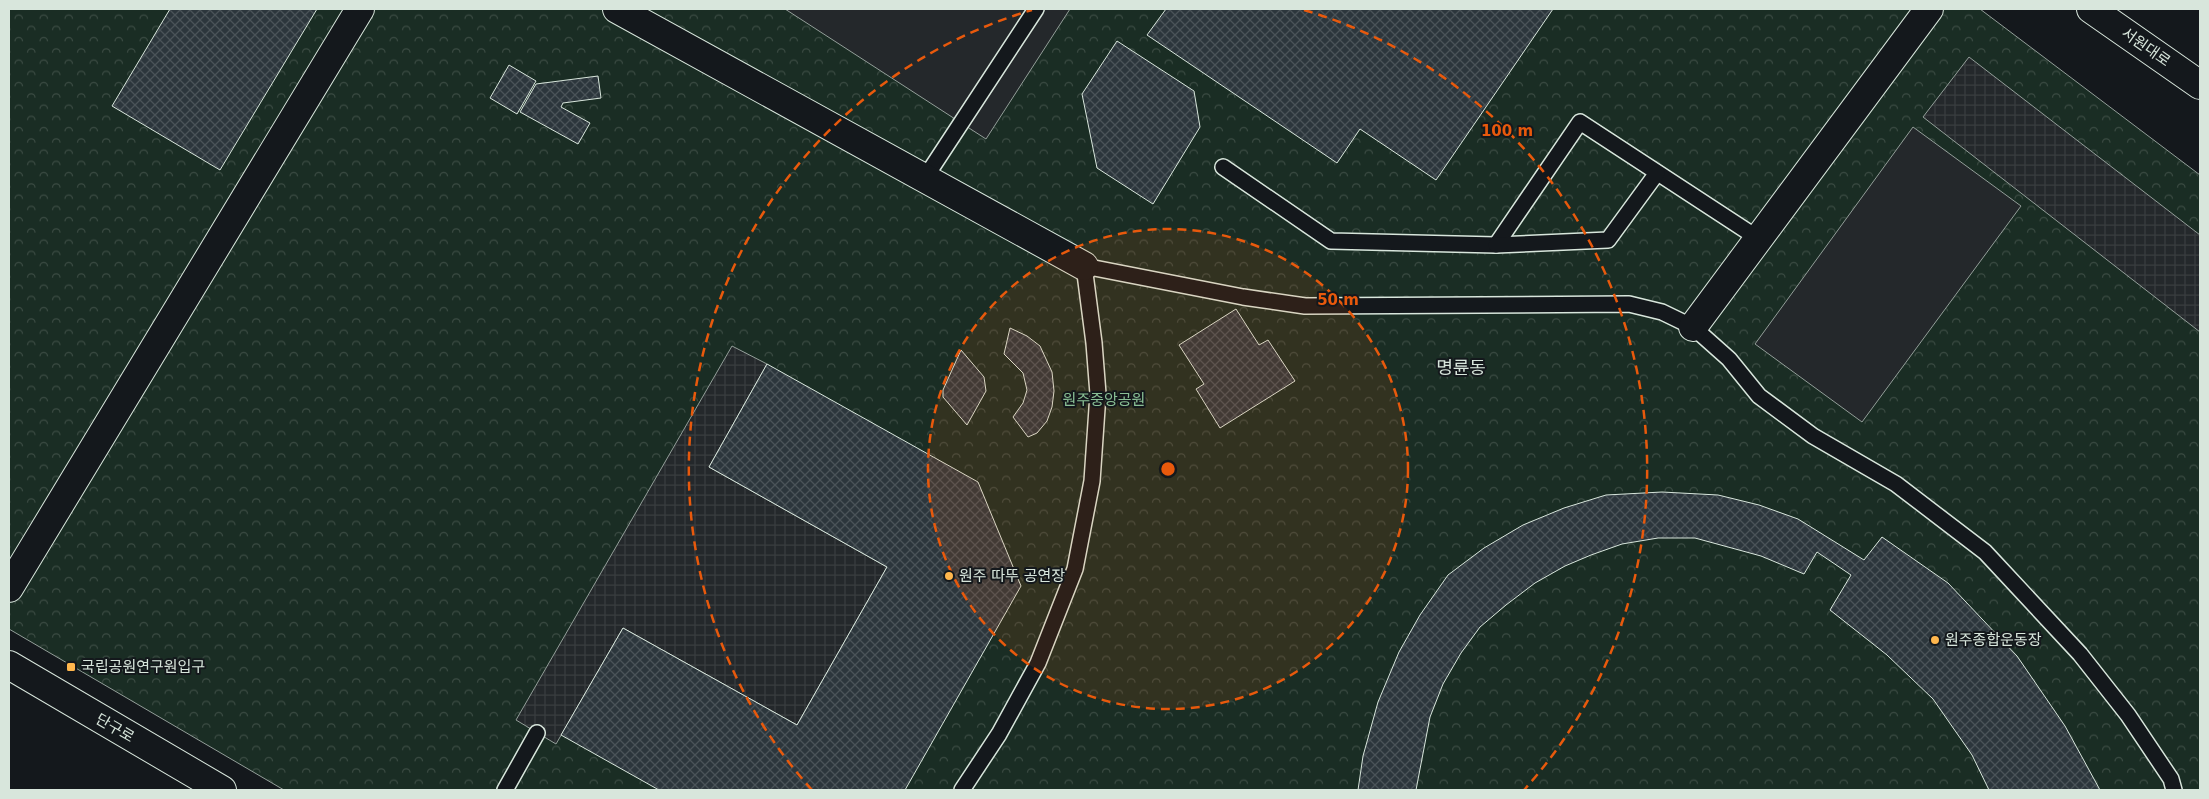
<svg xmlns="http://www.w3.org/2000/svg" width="2209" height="799" font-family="'DejaVu Sans','Noto Sans KR',sans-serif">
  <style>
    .park { fill: url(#park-crowns); stroke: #939e99 }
    .parking { fill: #24282b; stroke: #939e99 }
    .plaza { fill: url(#plaza-grid); stroke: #939e99 }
    .building { fill: url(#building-cross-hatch); stroke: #d8e6dc }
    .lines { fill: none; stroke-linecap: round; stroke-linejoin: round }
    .service-casing { stroke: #d8e6dc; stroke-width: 18 }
    .minor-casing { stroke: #d8e6dc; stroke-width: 30 }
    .tertiary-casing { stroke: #d8e6dc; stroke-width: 30 }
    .service { stroke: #14181c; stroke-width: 15 }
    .minor { stroke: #14181c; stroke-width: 28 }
    .tertiary { stroke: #14181c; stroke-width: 28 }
    .ring { fill: none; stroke: #e8590c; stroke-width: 2.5; stroke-dasharray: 9 6 }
    .poi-dot { fill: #ffb74d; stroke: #14181c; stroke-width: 2 }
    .labels { text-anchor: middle; stroke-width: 4; stroke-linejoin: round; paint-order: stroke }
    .street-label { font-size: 15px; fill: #d8e6dc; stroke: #14181c }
    .park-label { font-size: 15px; fill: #8ac095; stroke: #14181c }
    .poi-label { font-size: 15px; fill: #d8e6dc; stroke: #14181c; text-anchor: start }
    .quarter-label { font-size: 18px; fill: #d8e6dc; stroke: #14181c }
    .centre { fill: #e8590c; stroke: #14181c; stroke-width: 2.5 }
    .ring-label { font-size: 15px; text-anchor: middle; font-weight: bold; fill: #e8590c; stroke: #14181c; stroke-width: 4; stroke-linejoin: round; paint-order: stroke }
  </style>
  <defs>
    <pattern id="park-crowns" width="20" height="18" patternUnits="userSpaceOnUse" patternTransform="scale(1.25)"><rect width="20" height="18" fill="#1a2d24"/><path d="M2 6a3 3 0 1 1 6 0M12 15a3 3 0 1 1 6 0" fill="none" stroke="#3b4b43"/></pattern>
    <pattern id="plaza-grid" width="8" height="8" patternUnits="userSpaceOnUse" patternTransform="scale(1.25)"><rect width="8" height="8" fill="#24282b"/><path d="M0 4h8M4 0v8" fill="none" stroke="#393d3f"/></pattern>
    <pattern id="building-cross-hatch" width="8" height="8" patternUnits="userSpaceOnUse" patternTransform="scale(1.25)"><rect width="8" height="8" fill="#2c363c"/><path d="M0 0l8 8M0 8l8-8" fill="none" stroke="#4a5358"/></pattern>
  </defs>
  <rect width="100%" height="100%" fill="#14181c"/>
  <polygon class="park" points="9,9 1980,9 2200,175 2200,790 284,790 9,629"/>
  <g class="parking">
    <polygon points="785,9 1070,9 986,139"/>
    <polygon points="1913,127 2021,206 1862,422 1755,344"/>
  </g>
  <g class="plaza">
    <polygon points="1969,57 2200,235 2200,332 1923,117"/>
    <polygon points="732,346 767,364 709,467 887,567 797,725 623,628 556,744 516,720"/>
  </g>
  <g class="building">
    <polygon points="170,9 317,9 220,170 112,106"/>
    <polygon points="1166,9 1553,9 1436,180 1360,129 1337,163 1147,35"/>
    <polygon points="1117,41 1194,91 1200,127 1153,204 1097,168 1082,94"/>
    <polygon points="509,65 536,81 517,114 490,98"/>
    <polygon points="598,76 601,98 563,103 561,107 590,123 578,144 520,112 536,84"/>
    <polygon points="1236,309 1259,345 1268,340 1295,381 1220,428 1196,389 1204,384 1179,345"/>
    <polygon points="1010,328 1027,336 1040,346 1052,372 1054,391 1052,407 1047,421 1037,433 1028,437 1013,417 1023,403 1027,390 1023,373 1004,354"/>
    <polygon points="961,350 984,377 986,391 967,425 943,397 943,390"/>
    <polygon points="767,364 978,482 1021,586 905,790 659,790 561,735 623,628 797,725 887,567 709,467"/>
    <polygon points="1662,492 1718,495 1759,505 1798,519 1864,560 1882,537 1948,583 2017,656 2065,726 2100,790 1989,790 1972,755 1933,699 1887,655 1830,610 1851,575 1817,552 1804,574 1761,556 1695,538 1658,538 1622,544 1591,555 1565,566 1535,583 1506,605 1480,627 1461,653 1443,684 1430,717 1416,790 1358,790 1363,756 1378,702 1399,652 1420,615 1448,575 1484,548 1523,525 1564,508 1606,495"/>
  </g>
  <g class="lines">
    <defs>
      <g id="service">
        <polyline points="1223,167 1331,241 1496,245 1580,122 1759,239"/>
        <polyline points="925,178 1036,9"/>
        <polyline points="1496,245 1608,240 1657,173"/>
        <polyline points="505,790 537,733"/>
        <polyline points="962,790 999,734 1038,663 1075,569 1092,481 1098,394 1094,343 1084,266 1243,297 1305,306 1629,304 1662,312 1693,327 1729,359 1759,396 1813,436 1896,484 1985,552 2080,654 2128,715 2171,779 2174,790"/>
      </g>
      <g id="minor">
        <polyline points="617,9 1084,266"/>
        <polyline points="1693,327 1929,9"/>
        <polyline points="9,588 360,9"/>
      </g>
      <g id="tertiary">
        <polyline points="2091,9 2200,85"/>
        <polyline points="9,665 222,790"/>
      </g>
    </defs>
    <use href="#service" class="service-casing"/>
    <use href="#minor" class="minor-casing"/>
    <use href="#tertiary" class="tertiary-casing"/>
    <use href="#service" class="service"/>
    <use href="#minor" class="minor"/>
    <use href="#tertiary" class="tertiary"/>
  </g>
  <circle cx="1168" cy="469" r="240" fill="#e8590c" fill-opacity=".12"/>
  <g class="ring">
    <circle cx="1168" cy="469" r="240"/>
    <path d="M812 790A479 479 0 0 1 1032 10M1304 10A479 479 0 0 1 1524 790"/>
  </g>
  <g class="poi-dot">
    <circle cx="949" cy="576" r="5"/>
    <circle cx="1935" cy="640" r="5"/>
    <rect x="66" y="662" width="10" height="10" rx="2.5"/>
  </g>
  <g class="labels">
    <g class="street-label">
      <text transform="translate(2146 47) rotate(35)" y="5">서원대로</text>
      <text transform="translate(115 728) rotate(30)" y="5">단구로</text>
    </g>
    <g class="park-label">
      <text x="1104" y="405">원주중앙공원</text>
    </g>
    <g class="poi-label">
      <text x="959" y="581">원주 따뚜 공연장</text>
      <text x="1945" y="645">원주종합운동장</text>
      <text x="81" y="672">국립공원연구원입구</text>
    </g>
    <g class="quarter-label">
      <text x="1461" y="374">명륜동</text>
    </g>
  </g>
  <circle cx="1168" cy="469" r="8" class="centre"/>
  <g class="ring-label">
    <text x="1507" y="136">100 m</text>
    <text x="1338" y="305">50 m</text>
  </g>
  <rect width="2209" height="799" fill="none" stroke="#d8e6dc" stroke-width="20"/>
</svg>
